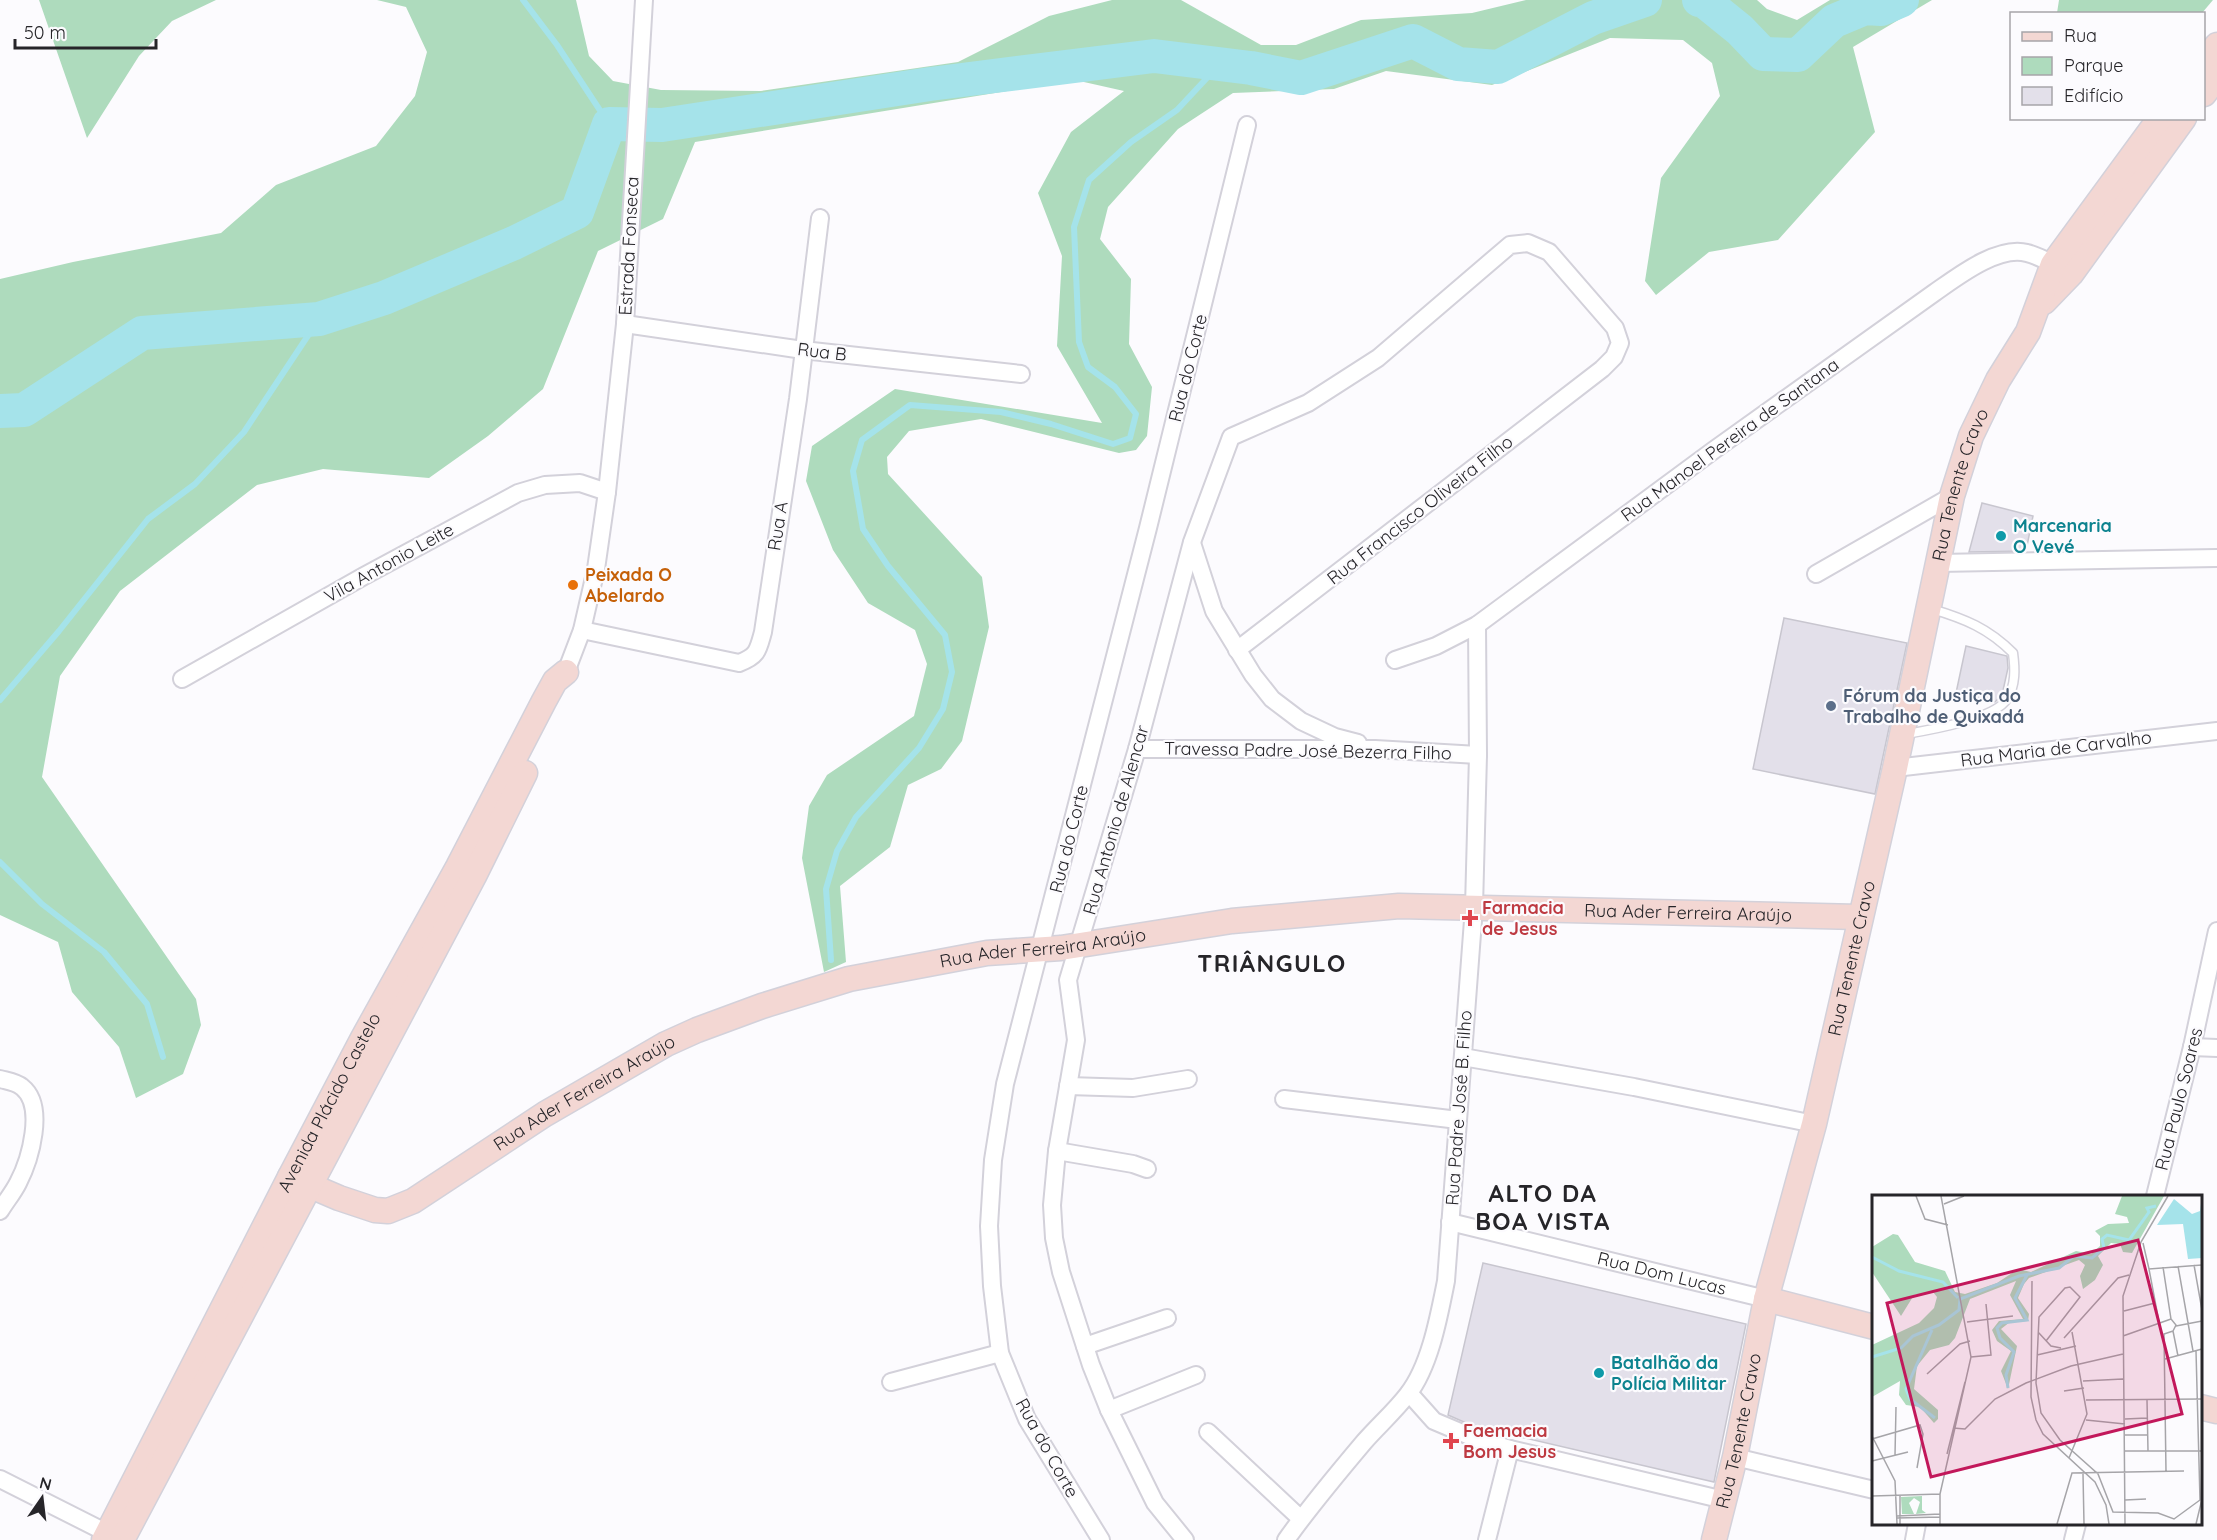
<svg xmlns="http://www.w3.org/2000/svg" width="2217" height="1540" font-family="Quicksand,sans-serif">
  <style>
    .green { fill: #aedbbd }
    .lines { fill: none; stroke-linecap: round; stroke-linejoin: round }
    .stream { stroke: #a5e3ea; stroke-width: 6 }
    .river { stroke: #a5e3ea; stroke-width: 34 }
    .building { fill: #e3e0ea; stroke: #c8c6cf; stroke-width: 1.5 }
    .lane-casing { stroke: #d3d1da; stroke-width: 11 }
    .street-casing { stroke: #d3d1da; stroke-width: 20 }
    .secondary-casing { stroke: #d3d1da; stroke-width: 27 }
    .lane { stroke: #fff; stroke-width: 8 }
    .street { stroke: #fff; stroke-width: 16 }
    .secondary { stroke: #f3d7d3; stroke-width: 24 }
    .culture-dot { fill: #0f9aa8; stroke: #fcfbfe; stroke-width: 2 }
    .food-dot { fill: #e8710a; stroke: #fcfbfe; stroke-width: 2 }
    .service-dot { fill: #5c6f8a; stroke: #fcfbfe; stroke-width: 2 }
    .health-dot { fill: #e0444e; stroke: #fcfbfe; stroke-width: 2 }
    .labels { text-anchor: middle; stroke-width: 4.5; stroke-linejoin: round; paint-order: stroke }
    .street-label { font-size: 18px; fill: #262529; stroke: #fcfbfe }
    .culture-label { font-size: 18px; font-weight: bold; fill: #0d838f; stroke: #fcfbfe; text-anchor: start }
    .food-label { font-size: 18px; font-weight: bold; fill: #c56008; stroke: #fcfbfe; text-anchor: start }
    .service-label { font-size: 18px; font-weight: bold; fill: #4e5e75; stroke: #fcfbfe; text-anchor: start }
    .health-label { font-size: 18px; font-weight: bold; fill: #be3a42; stroke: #fcfbfe; text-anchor: start }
    .district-label { font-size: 24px; font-weight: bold; letter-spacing: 1.5px; fill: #262529; stroke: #fcfbfe }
    .inset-river { fill: none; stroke: #a5e3ea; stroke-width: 3 }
    .inset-road { fill: none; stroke: #a6a5a9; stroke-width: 1.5 }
    .view { fill: #c2185b; fill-opacity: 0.15; stroke: #c2185b; stroke-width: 3 }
    .inset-edge { fill: none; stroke: #262529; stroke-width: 3 }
  </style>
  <rect width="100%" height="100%" fill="#fcfbfe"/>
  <g class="green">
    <polygon points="39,0 216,0 172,21 139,56 87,138"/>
    <polygon points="377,0 576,0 589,56 613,81 661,90 761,91 958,62 1049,16 1112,0 1181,0 1261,45 1296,45 1361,20 1472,13 1526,0 1757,0 1767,9 1797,20 1830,0 1932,0 1853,47 1875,132 1778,240 1709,252 1656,295 1645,281 1661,178 1720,96 1712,63 1683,40 1610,38 1492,85 1386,71 1334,89 1233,93 1178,129 1108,207 1100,239 1131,279 1129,344 1152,387 1147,436 1136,450 1119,453 981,419 909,431 887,457 888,474 982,577 989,627 962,741 941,769 908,785 890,847 840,886 846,962 824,972 802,858 809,806 827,775 914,716 927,664 915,630 868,603 833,550 806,481 812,446 895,389 1102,423 1057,346 1062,256 1038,193 1071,132 1124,91 1075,80 695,142 663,219 598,251 543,389 488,436 429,478 323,469 257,485 120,591 60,676 42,777 196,999 201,1025 183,1074 136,1098 119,1047 72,992 58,942 0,915 0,279 73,262 221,233 276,185 376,146 415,96 427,52 406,7"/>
    <polygon points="2059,0 2213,0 2202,13 2057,13"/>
  </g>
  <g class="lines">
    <g class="stream">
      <polyline points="523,0 557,45 609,124"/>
      <polyline points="0,700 59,631 148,519 195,484 244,432 319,319"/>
      <polyline points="0,862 42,904 104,952 147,1004 163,1057"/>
      <polyline points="831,960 826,889 837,851 856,817 919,748 943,709 952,672 945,635 888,566 863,529 853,471 862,440 910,405 1001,412 1051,424 1113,444 1130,438 1136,414 1115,387 1088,367 1079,342 1074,227 1089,180 1131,142 1177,110 1220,64"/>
    </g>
    <g class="river">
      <polyline points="1699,0 1703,0 1740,30 1763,54 1798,55 1834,21 1865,8 1881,9 1902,0"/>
      <polyline points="0,411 24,410 142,333 319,319 384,298 514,243 577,212 609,124 662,125 930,84 1154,56 1251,68 1301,78 1413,41 1458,64 1498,67 1593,18 1645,0"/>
    </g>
  </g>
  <g class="building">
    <polygon points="1982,503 2033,516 2026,551 1969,552"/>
    <polygon points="1784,618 1907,643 1875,794 1753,769"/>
    <polygon points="1966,646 2007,656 2008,668 2002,695 1995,702 1956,693"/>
    <polygon points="1483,1263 1746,1324 1714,1482 1473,1426 1448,1415"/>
  </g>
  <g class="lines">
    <defs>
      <path id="lane" d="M1906 734C1929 730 1995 719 2007 699 2016 685 2015 668 2013 653 1988 628 1965 619 1932 609"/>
      <g id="street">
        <polyline points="625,324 803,350 1021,374"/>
        <polyline points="1192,543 1214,611 1253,675 1272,699 1301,721 1335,737 1358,743"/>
        <polyline points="1938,563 2217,558"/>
        <polyline points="1816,574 1952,496"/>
        <path d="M582 630 739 663C758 656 758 650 763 632L798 399 820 218"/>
        <path d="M1395 660 1436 646 1477 625 1714 450 1934 293C1957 277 1998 245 2027 253 2039 256 2051 263 2062 269"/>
        <polyline points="566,672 582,630 596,569 607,492 625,324 644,0"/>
        <polyline points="182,679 364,576 518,493 545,485 580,483 607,492"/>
        <polyline points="1137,749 1375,749 1478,755"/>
        <polyline points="1895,768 2217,731"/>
        <polyline points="2192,1047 2217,1048"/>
        <polyline points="1463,1057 1634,1087 1814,1124"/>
        <path d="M0 1079C7 1081 16 1082 22 1087 46 1106 30 1160 18 1183 13 1193 6 1201 0 1211"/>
        <polyline points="1068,1086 1133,1088 1188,1079"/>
        <polyline points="1284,1099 1458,1120"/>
        <polyline points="1057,1151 1133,1164 1147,1169"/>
        <polyline points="2155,1196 2192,1047 2217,931"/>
        <path id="s1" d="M1450 1222 1766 1299"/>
        <polyline points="1085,1346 1167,1318"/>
        <polyline points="891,1382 1000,1353"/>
        <polyline points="1409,1393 1434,1421 1479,1440 1510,1449 1724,1500"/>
        <polyline points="1109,1410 1196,1375"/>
        <polyline points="1208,1432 1301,1519"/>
        <polyline points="1735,1457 1874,1490"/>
        <polyline points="0,1479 107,1533"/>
        <polyline points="1101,1540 1027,1419 1000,1353 992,1286 989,1226 993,1160 1005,1084 1148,528 1247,125"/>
        <polyline points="1185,1540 1155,1503 1109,1410 1091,1365 1061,1272 1054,1238 1052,1205 1057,1151 1076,1040 1068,980 1137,749 1192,542 1231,437 1308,403 1378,358 1510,245 1528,243 1549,252 1615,328 1620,343 1614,357 1602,369 1237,650"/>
        <path d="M1286 1540C1310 1506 1337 1474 1364 1442 1378 1426 1395 1411 1408 1394 1430 1366 1439 1316 1446 1281L1474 907 1478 755 1477 625"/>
        <polyline points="1487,1540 1510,1449"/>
        <polyline points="1914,1540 1917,1524"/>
        <polyline points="2073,1540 2077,1524"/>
      </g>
      <g id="secondary">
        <polyline points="2204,63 2217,45"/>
        <polyline points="2204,94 2217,77"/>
        <polyline points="2044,302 2071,274 2184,118"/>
        <path id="s2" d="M290 1177 339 1198 375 1210 388 1211 413 1201 545 1114 666 1044 697 1030 762 1006 849 979 987 953 1061 948 1232 921 1399 906 1859 917"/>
        <polyline points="1766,1299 1874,1327"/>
        <polyline points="2200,1407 2217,1411"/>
        <path id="s3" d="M104 1540 290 1177 363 1038 458 867 544 701 555 681 566 672"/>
        <polyline points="122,1540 474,876 525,773"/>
        <path id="s4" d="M1714 1540 1735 1457 1766 1299 1814 1124 1895 768 1952 496 1971 436 1998 380 2028 332 2053 264 2160 118"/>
      </g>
    </defs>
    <use href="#lane" class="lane-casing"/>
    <use href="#street" class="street-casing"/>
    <use href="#secondary" class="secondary-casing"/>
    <use href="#lane" class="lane"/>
    <use href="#street" class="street"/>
    <use href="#secondary" class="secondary"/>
  </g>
  <g class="culture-dot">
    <circle cx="2001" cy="536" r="6"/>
    <circle cx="1599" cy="1373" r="6"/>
  </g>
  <circle class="food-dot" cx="573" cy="585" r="6"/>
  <circle class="service-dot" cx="1831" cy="706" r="6"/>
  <g class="health-dot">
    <path d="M1467 909h6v6h6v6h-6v6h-6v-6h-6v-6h6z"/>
    <path d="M1448 1432h6v6h6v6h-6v6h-6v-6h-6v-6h6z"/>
  </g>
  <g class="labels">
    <g class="street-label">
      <text transform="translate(629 246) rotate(-87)" y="6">Estrada Fonseca</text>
      <text transform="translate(822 352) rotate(7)" y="6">Rua B</text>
      <text transform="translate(1188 368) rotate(-76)" y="6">Rua do Corte</text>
      <text transform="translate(1730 440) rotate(-36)" y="6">Rua Manoel Pereira de Santana</text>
      <text dy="6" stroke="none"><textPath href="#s4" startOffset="1084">Rua Tenente Cravo</textPath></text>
      <text transform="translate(1420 510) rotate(-38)" y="6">Rua Francisco Oliveira Filho</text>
      <text transform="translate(778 526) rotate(-81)" y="6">Rua A</text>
      <text transform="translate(389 563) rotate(-29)" y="6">Vila Antonio Leite</text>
      <text transform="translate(2056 749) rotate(-7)" y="6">Rua Maria de Carvalho</text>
      <text transform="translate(1308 751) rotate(1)" y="6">Travessa Padre José Bezerra Filho</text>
      <text transform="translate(1116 820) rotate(-74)" y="6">Rua Antonio de Alencar</text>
      <text transform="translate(1069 839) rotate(-76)" y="6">Rua do Corte</text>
      <text dy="6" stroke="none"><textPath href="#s2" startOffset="1468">Rua Ader Ferreira Araújo</textPath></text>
      <text dy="6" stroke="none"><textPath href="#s2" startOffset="820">Rua Ader Ferreira Araújo</textPath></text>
      <text dy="6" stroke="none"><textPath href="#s4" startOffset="598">Rua Tenente Cravo</textPath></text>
      <text dy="6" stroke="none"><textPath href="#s2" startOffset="334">Rua Ader Ferreira Araújo</textPath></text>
      <text transform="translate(2179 1099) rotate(-76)" y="6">Rua Paulo Soares</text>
      <text dy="6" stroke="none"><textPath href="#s3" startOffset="492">Avenida Plácido Castelo</textPath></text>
      <text transform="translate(1459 1108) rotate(-86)" y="6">Rua Padre José B. Filho</text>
      <text dy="6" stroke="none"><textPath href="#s1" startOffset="218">Rua Dom Lucas</textPath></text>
      <text dy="6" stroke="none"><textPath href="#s4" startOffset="112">Rua Tenente Cravo</textPath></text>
      <text transform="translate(1047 1448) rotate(61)" y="6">Rua do Corte</text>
    </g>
    <g class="culture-label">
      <text x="2013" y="532">Marcenaria<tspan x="2013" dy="21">O Vevé</tspan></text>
      <text x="1611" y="1369">Batalhão da<tspan x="1611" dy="21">Polícia Militar</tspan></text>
    </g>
    <g class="food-label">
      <text x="585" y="581">Peixada O<tspan x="585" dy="21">Abelardo</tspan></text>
    </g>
    <g class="service-label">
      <text x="1843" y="702">Fórum da Justiça do<tspan x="1843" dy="21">Trabalho de Quixadá</tspan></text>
    </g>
    <g class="health-label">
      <text x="1482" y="914">Farmacia<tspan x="1482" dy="21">de Jesus</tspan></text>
      <text x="1463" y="1437">Faemacia<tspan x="1463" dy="21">Bom Jesus</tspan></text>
    </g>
    <g class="district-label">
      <text x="1272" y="972">TRIÂNGULO</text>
      <text x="1543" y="1202">ALTO DA<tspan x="1543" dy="28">BOA VISTA</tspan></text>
    </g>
  </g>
  <g transform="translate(1872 1195)">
    <rect width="330" height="330" fill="#fcfbfe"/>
    <path d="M250 1H292L260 58 251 57 248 49 239 48 226 61 231 70 223 85 211 94 208 81 213 70 207 65 157 83 152 89 146 103 157 119 156 126 138 127 129 134 145 151 136 194 129 176 139 156 125 146 120 135 127 126 151 124 138 100 144 86 98 104 83 143 77 150 58 155 45 171 42 194 66 215V224L62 228 48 212 34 210 27 200 28 186 0 202V150L47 128 62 113 65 102 61 97 42 100 29 121 0 77V52L21 39 26 40 43 67 73 76 83 97 93 99 125 88 146 74 159 77 204 56 219 59 228 51V41L223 36 236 29 257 28 255 22 243 19ZM50 301V315L54 318 44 319 48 307 42 303 37 308 42 319H30L29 302Z" fill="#aedbbd"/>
    <path d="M330 1V63L316 64 311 29 285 30 302 4 320 19 328 16Z" fill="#a5e3ea"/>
    <path class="inset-river" d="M0 62 27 76 71 87 86 103M60 135 34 194 38 204 63 223M0 162 29 153 41 141 67 130 87 115 88 104 147 81 187 73 202 61 220 63 232 53 230 44 235 40 257 45 277 17 275 13 284 11M136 193 134 180 142 157 128 143 125 133 130 128 155 125 143 103 155 80"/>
    <path class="inset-road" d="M44 1 53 24 76 30M72 9 92 1M271 48 277 74 330 70M322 70 330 115M306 71 321 156M291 72 299 124 304 130 301 136 306 161M277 74 287 127M160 86 159 202 164 225 171 239 223 287 234 310 237 329M252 116 283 108M95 127 141 121M304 131 330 126M166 137 179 151 189 153M251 141 299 124M192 143 246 83 257 80M174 146 208 102 198 92 193 93 167 122 164 188 169 218 188 245 226 279 241 317 286 318 302 324 328 305 324 156M165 160 204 151M99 162 119 160 114 109M293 164 330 154M55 179 88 149 98 146M211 186 251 184M192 196 212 193M214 205 330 204M275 205 276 256M253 224 275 223M214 225 253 229M81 233 93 234 123 204 154 188 199 171 251 159M253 240H276M0 241 23 286 25 329M0 244 48 230 51 239 45 273M253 256H330M75 259 93 187M23 260 24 212M197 263 215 219 200 137M0 266 36 257M294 276 292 139 301 136M211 279 212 329M68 299 99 162 69 1M0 301 68 299V329M28 301V329M253 305 274 304M25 321 68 319M25 323 68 322M185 329 200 278 312 276M253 329 251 101 269 47 296 1M324 329 330 304"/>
    <path class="view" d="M266 45 310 219 59 282 15 108Z"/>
    <rect width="330" height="330" class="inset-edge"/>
  </g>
  <rect x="2010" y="12" width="195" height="108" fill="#fcfbfe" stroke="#a6a5a9" stroke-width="1.5"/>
  <rect x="2022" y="32" width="30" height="9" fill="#f3d7d3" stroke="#a6a5a9" stroke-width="1.5"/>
  <text x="2064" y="42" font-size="18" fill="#262529">Rua</text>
  <rect x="2022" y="57" width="30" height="18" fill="#aedbbd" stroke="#a6a5a9" stroke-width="1.5"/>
  <text x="2064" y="72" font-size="18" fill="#262529">Parque</text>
  <rect x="2022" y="87" width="30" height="18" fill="#e3e0ea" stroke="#a6a5a9" stroke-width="1.5"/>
  <text x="2064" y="102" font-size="18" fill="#262529">Edifício</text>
  <g transform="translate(42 1498) rotate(14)" stroke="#fcfbfe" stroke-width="4.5" paint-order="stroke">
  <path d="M0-4.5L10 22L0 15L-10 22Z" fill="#262529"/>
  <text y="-9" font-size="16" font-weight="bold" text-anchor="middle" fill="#262529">N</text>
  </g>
  <path d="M15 39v9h141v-9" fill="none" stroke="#262529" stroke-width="3"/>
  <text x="24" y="39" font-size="18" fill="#262529" stroke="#fcfbfe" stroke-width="4.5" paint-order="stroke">50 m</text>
</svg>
